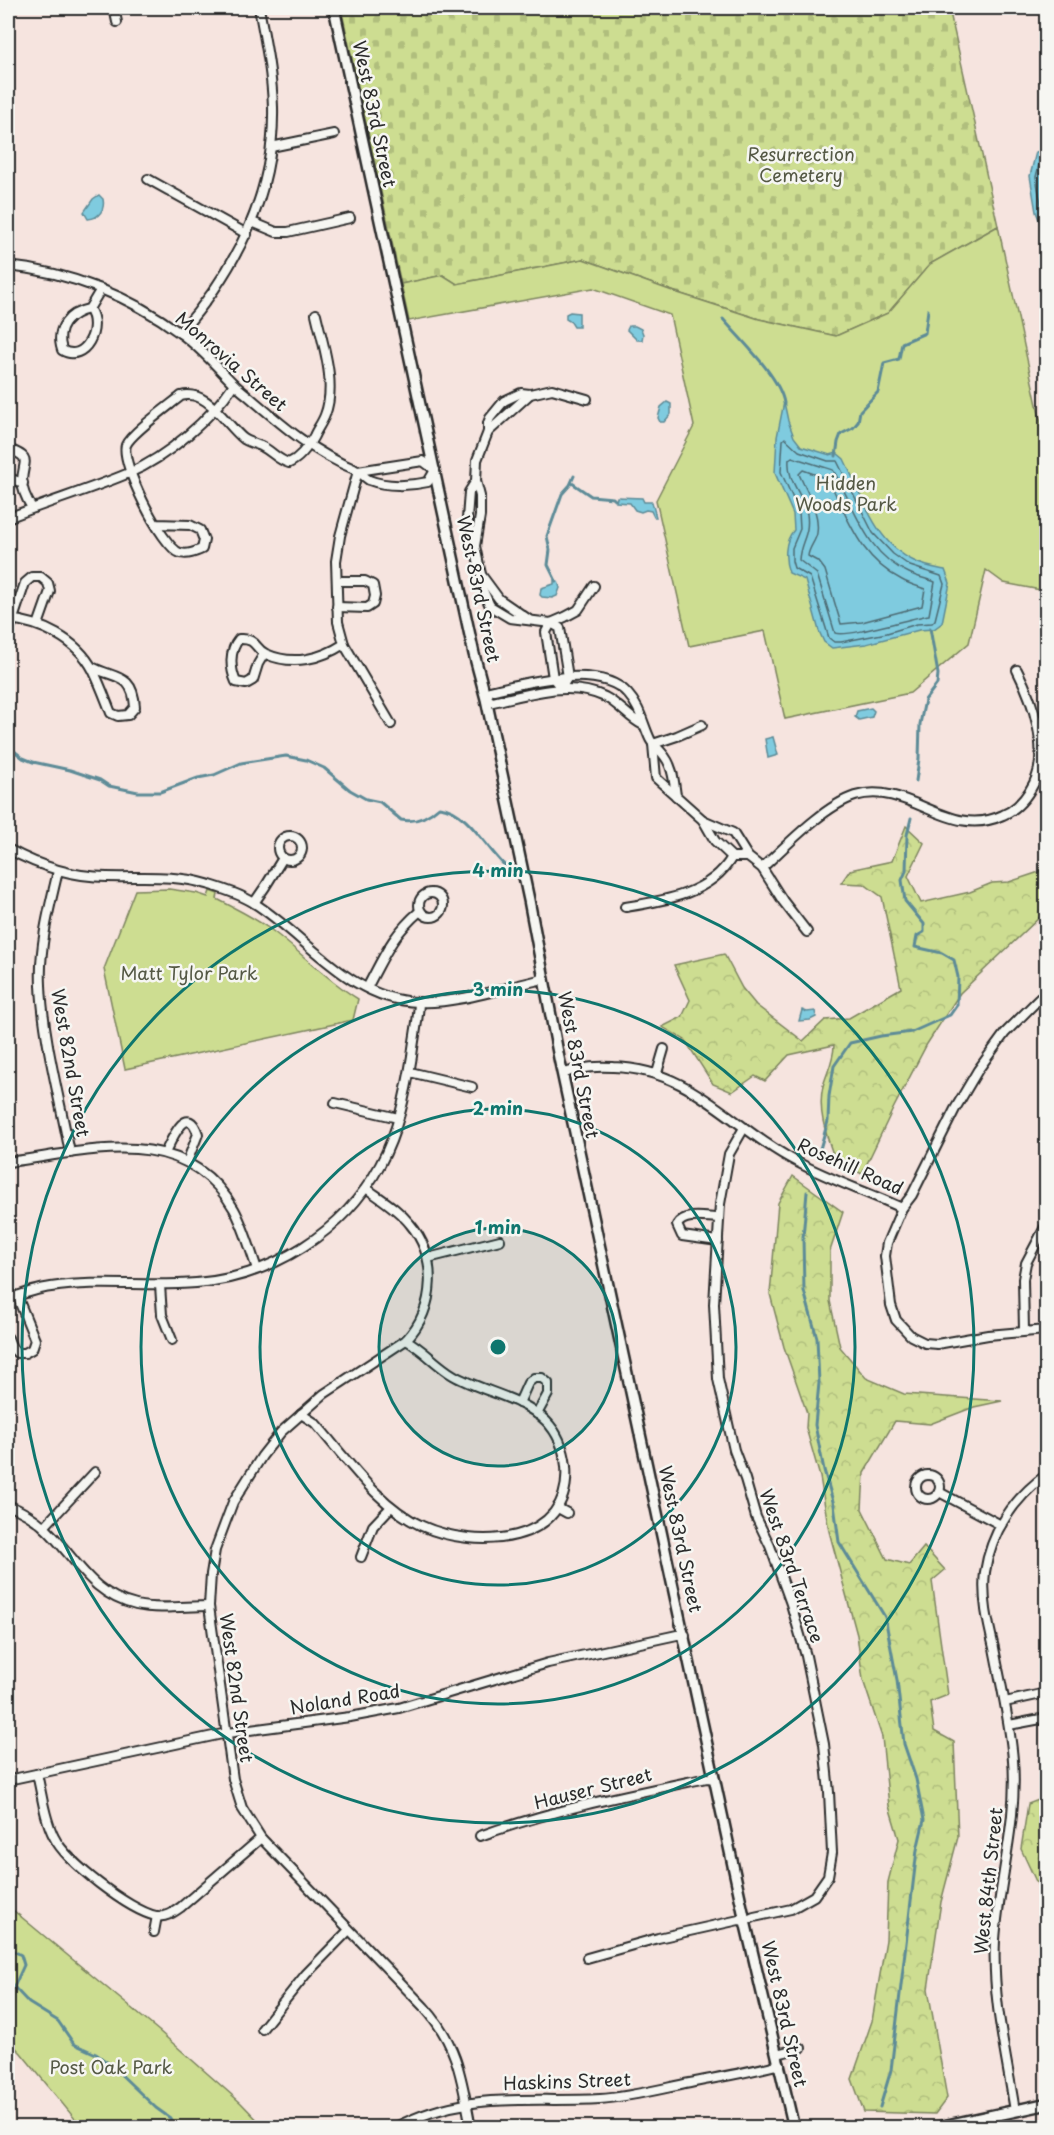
<svg xmlns="http://www.w3.org/2000/svg" width="1054" height="2135" font-family="'Playpen Sans',sans-serif">
  <style>
    .forest { fill: url(#forest-crowns); stroke: #7c845e; stroke-width: 1.5 }
    .cemetery { fill: url(#cemetery-stones); stroke: #7c845e; stroke-width: 1.5 }
    .green { fill: #cddd91; stroke: #7c845e; stroke-width: 1.5 }
    .water { fill: #7fcbdf; stroke: #5d8b97; stroke-width: 1.5 }
    .lines { fill: none; stroke-linecap: round; stroke-linejoin: round }
    .shore { stroke: #4d6b73; stroke-width: 1.5 }
    .stream { stroke: #5d8b97; stroke-width: 3 }
    .minor-casing { stroke: #2b2b2b; stroke-width: 12 }
    .tertiary-casing { stroke: #2b2b2b; stroke-width: 14 }
    .secondary-casing { stroke: #2b2b2b; stroke-width: 15 }
    .minor { stroke: #f6f6f2; stroke-width: 8 }
    .tertiary { stroke: #f6f6f2; stroke-width: 9 }
    .secondary { stroke: #f6f6f2; stroke-width: 10 }
    .ring { fill: none; stroke: #0f766e; stroke-width: 3 }
    .labels { text-anchor: middle; stroke-width: 5; stroke-linejoin: round; paint-order: stroke }
    .street-label { font-size: 18px; fill: #2b2b2b; stroke: #f6f6f2 }
    .park-label { font-size: 18px; fill: #545844; stroke: #f6f6f2 }
    .centre { fill: #0f766e; stroke: #f6f6f2; stroke-width: 3 }
    .ring-label { font-size: 18px; text-anchor: middle; font-weight: bold; fill: #0f766e; stroke: #f6f6f2; stroke-width: 5; stroke-linejoin: round; paint-order: stroke }
  </style>
  <defs>
    <pattern id="forest-crowns" width="20" height="18" patternUnits="userSpaceOnUse" patternTransform="scale(1.5)"><rect width="20" height="18" fill="#cddd91"/><path d="M2 6a3 3 0 1 1 6 0M12 15a3 3 0 1 1 6 0" fill="none" stroke="#b0be7d"/></pattern>
    <pattern id="cemetery-stones" width="16" height="16" patternUnits="userSpaceOnUse" patternTransform="scale(1.5)"><rect width="16" height="16" fill="#cddd91"/><path d="M2 7V4a2 2 0 0 1 4 0v3zM10 15v-3a2 2 0 0 1 4 0v3z" fill="#b0be7d"/></pattern>
  </defs>
  <rect width="100%" height="100%" fill="#f6e4df"/>
  <filter id="ink" filterUnits="userSpaceOnUse"><feTurbulence type="fractalNoise" baseFrequency=".0167" numOctaves="2"/><feDisplacementMap in="SourceGraphic" scale="12" xChannelSelector="R" yChannelSelector="G"/><feConvolveMatrix kernelMatrix="1 2 1 2 8 2 1 2 1" color-interpolation-filters="sRGB"/></filter>
  <g filter="url(#ink)">
    <g class="forest">
      <path d="M906 826 924 843 908 876 921 903 970 892 992 883 1009 882 1039 872 1046 861V915L1040 917 960 993 927 1044 893 1109 862 1174 835 1160C827 1137 817 1112 823 1086 827 1072 834 1060 834 1045L789 1055 765 1081 755 1076 732 1092 713 1084 685 1040 662 1027 682 1017 690 1000 674 965 724 954 742 988 756 1005 803 1041 825 1020 849 1018 901 988 882 897 864 884 841 883 850 870 892 861Z"/>
      <polygon points="793,1176 843,1212 830,1251 830,1301 840,1347 866,1378 904,1394 1002,1401 974,1407 930,1424 895,1421 864,1473 862,1509 887,1559 909,1565 924,1547 945,1570 932,1581 948,1695 930,1702 934,1731 954,1742 958,1837 941,1902 928,1989 947,2098 935,2114 864,2112 852,2079 872,2021 886,1940 888,1882 899,1839 889,1806 882,1737 863,1680 857,1635 829,1531 820,1477 806,1428 807,1413 784,1347 770,1294 778,1203"/>
      <polygon points="1046,1797 1046,1903 1021,1849 1028,1804"/>
    </g>
    <polygon class="cemetery" points="341,8 949,8 998,226 930,264 888,313 836,336 759,319 678,293 583,259 457,284 443,275 401,284"/>
    <g class="green">
      <polygon points="998,226 1046,446 1046,591 1004,583 986,570 969,643 910,693 785,719 765,631 689,646 656,500 694,426 670,315 593,288 409,321 401,284 443,275 457,284 583,259 678,293 759,319 836,336 888,313 930,264"/>
      <path d="M169 889 196 893 208 897 210 891 218 894 217 899C235 908 253 917 270 929 300 951 325 979 358 999L353 1020 125 1069 104 969 135 890Z"/>
      <polygon points="8,1906 159,2031 241,2103 264,2127 95,2128 75,2119 21,2053 8,2040"/>
    </g>
    <g class="water">
      <polygon points="1046,148 1046,236 1036,212 1030,176 1036,152"/>
      <path d="M99 195 103 199C105 209 100 218 88 219L84 212 93 199Z"/>
      <polygon points="570,312 579,313 579,327 574,327 571,322 566,319 566,314"/>
      <polygon points="629,326 635,326 641,329 643,334 642,340 637,340 627,330"/>
      <polygon points="667,402 671,404 671,414 664,422 660,422 658,418 661,407"/>
      <path d="M784 402 788 421 794 437 801 446 830 455 837 453 844 459C862 495 874 542 914 561 923 566 935 568 945 570L950 583 942 623 934 629 919 630 866 644 832 648 824 642 819 631 805 580 789 573C784 559 784 541 794 530L793 514 775 473 777 437Z"/>
      <polygon points="617,497 642,498 644,502 652,502 656,517 654,517 651,511 646,510 641,512 635,510 630,503 616,502"/>
      <polygon points="554,580 558,581 560,588 557,596 552,598 542,597 540,595 541,588 554,584"/>
      <polygon points="871,708 874,711 872,717 859,720 855,717 857,711"/>
      <polygon points="773,737 778,755 768,758 765,739"/>
      <polygon points="802,1010 807,1012 815,1011 816,1017 810,1020 799,1021"/>
    </g>
    <g class="lines">
      <g class="shore">
        <polyline points="1046,155 1041,157 1036,177 1042,210 1046,221"/>
        <polygon points="785,438 799,451 828,461 837,461 873,533 893,554 910,566 941,576 944,584 935,620 932,623 917,624 887,633 841,642 834,642 829,638 810,577 794,568 792,561 792,548 800,529 799,512 781,472 783,440"/>
        <path d="M792 457 833 470C855 507 865 554 909 573 917 577 927 579 935 582L929 615C910 618 848 638 835 633L817 574 799 560C800 541 810 536 807 514 803 493 787 483 789 459Z"/>
        <path d="M803 470 828 479C849 519 858 557 902 580 909 584 917 586 925 589L922 606 862 622 841 624 825 570 819 562 808 556C809 547 816 541 817 533 820 511 807 493 799 474Z"/>
      </g>
      <g class="stream">
        <path d="M723 319C741 340 780 377 784 403"/>
        <polyline points="836,456 838,442 841,434 853,428 858,422 860,411 878,392 884,363 899,359 902,343 925,333 928,310"/>
        <polyline points="572,483 591,496 613,498 615,500"/>
        <polyline points="556,581 548,565 550,550 547,536 562,494 570,485 574,476"/>
        <path d="M8 746 23 758 33 762 70 770 100 780 109 786 138 792H160L198 778 214 775 241 763 286 756 306 760 324 768 350 790 366 799 380 802 401 820C415 823 428 817 439 807 470 810 489 855 512 872"/>
        <polyline points="916,781 919,759 920,724 925,700 937,684 938,674 930,628"/>
        <polyline points="820,1149 828,1121 829,1096 834,1066 850,1043 881,1036 912,1032 950,1015 957,1005 958,977 954,960 942,953 915,947 917,936 924,932 924,924 905,901 902,880 906,871 907,835 911,818"/>
        <polyline points="807,1192 803,1237 804,1291 817,1338 819,1383 815,1425 824,1470 834,1505 839,1542 885,1617 897,1680 904,1744 916,1779 924,1820 917,1850 891,2070 880,2107"/>
        <polyline points="8,1948 21,1955 24,1965 14,1987 29,2003 58,2021 74,2044 96,2054 113,2067 156,2108 170,2118 174,2128"/>
      </g>
      <defs>
        <g id="minor">
          <polyline points="114,8 117,22"/>
          <polyline points="271,147 334,134"/>
          <polyline points="148,179 247,234"/>
          <polyline points="252,222 276,232 288,232 350,218"/>
          <path d="M8 266C69 272 130 296 180 333 200 347 216 366 233 383 237 387 242 391 247 395 281 424 312 452 354 469 360 472 364 477 369 480 387 487 410 486 428 482L435 470 423 461 358 471"/>
          <path d="M89 309C103 327 85 364 62 350 55 328 69 313 89 309L101 289"/>
          <path d="M180 333C236 270 275 193 273 107 272 73 265 40 259 8"/>
          <polyline points="488,432 530,394"/>
          <path d="M8 449C33 458 23 460 22 481 22 491 27 500 32 508"/>
          <polyline points="358,471 340,536 336,561 338,622 344,644 391,724"/>
          <polyline points="8,478 23,483"/>
          <polyline points="476,481 469,492 467,519 475,546 481,574 481,586 490,606 510,618 551,623 565,617 578,610 594,586"/>
          <path d="M8 518C47 502 89 490 129 473 167 457 211 419 234 384"/>
          <path d="M156 524 190 525 200 530 204 540 202 549C195 552 188 555 180 553 162 547 120 463 126 445 131 433 169 406 181 396 207 388 226 425 244 439 249 442 255 444 261 446 272 451 277 460 289 463 300 458 308 447 314 436 317 429 322 423 325 415 337 384 323 345 316 314"/>
          <polyline points="475,546 480,516 480,496 476,481 477,460 488,432 488,423 490,418 504,401 521,393 530,394 552,389 587,399"/>
          <polyline points="482,576 499,599 528,619"/>
          <polyline points="337,581 365,581 373,585 375,596 373,604 367,608 337,607"/>
          <path d="M8 619C40 622 77 639 93 670 100 684 105 698 111 713L118 716 128 715 135 707C133 673 115 679 92 667"/>
          <polygon points="551,623 560,628 568,677 561,688 553,678 546,632"/>
          <polyline points="8,634 25,583 32,577 41,577 48,583 50,591 38,625"/>
          <path d="M264 654 258 664 253 680 246 684 236 682C230 668 229 651 239 639 258 638 254 649 266 654 293 666 321 659 344 644"/>
          <path d="M643 725C629 718 619 704 605 697 569 680 530 694 493 702L486 699 490 691C525 683 600 662 628 694 640 707 643 724 650 739 653 745 658 748 662 753 673 765 674 781 676 796"/>
          <polyline points="653,744 656,778 703,820 715,841 732,857"/>
          <polyline points="653,744 677,736 702,725"/>
          <polyline points="703,820 733,833 748,857"/>
          <circle cx="290" cy="848" r="12"/>
          <path d="M8 849C39 866 71 877 107 877 140 878 175 874 207 884 223 889 240 894 254 903 308 937 349 1000 419 1002 457 1004 506 987 544 979"/>
          <polyline points="732,857 748,857 762,868 783,901 807,932"/>
          <path d="M762 868C786 846 824 806 855 796 910 780 948 841 1003 815 1017 809 1027 797 1034 783 1050 751 1033 701 1017 670"/>
          <path d="M58 871C49 909 39 947 41 985 43 1038 60 1100 70 1153"/>
          <circle cx="431" cy="905" r="12"/>
          <polyline points="254,903 265,887 283,858"/>
          <path d="M625 907C663 901 711 894 732 857"/>
          <path d="M367 988C384 956 392 935 420 911"/>
          <polyline points="1046,992 1005,1033 978,1070 955,1109 912,1195 902,1208 887,1243 885,1256 891,1305 896,1320 911,1336 925,1343 937,1344 988,1335 1046,1330"/>
          <polyline points="410,1072 472,1087"/>
          <polyline points="657,1073 664,1049"/>
          <path d="M563 1074C578 1067 597 1066 613 1067 693 1069 731 1128 797 1162 831 1180 867 1192 902 1208"/>
          <polyline points="335,1103 398,1118"/>
          <path d="M165 1153C171 1141 187 1101 198 1134L187 1162"/>
          <path d="M8 1162C89 1152 183 1121 234 1209 244 1227 250 1249 257 1269"/>
          <path d="M366 1188C381 1199 398 1209 410 1224 438 1257 436 1308 406 1340L324 1394 281 1432 262 1456 233 1502 215 1550 211 1574 209 1606 233 1779 242 1808 261 1838 424 2007C458 2044 462 2080 471 2128"/>
          <path d="M718 1241 682 1236 677 1225C685 1212 706 1218 719 1218"/>
          <polyline points="428,1258 500,1240"/>
          <polyline points="160,1285 162,1315 172,1340"/>
          <path d="M8 1299C22 1294 36 1289 51 1287 99 1280 148 1287 196 1283 272 1277 344 1232 380 1165 398 1132 406 1093 412 1056 414 1038 418 1021 419 1003"/>
          <polyline points="1024,1331 1023,1279 1026,1263 1046,1225"/>
          <polyline points="8,1338 12,1348 17,1353 25,1353 32,1349 35,1340 17,1296"/>
          <polyline points="519,1403 528,1383 534,1378 542,1378 548,1383 548,1394 537,1414"/>
          <path d="M301 1414 315 1423C346 1458 378 1506 422 1526 475 1550 573 1546 566 1466 564 1449 558 1433 546 1421 522 1397 482 1392 453 1375 436 1365 423 1349 406 1340"/>
          <circle cx="928" cy="1487" r="12"/>
          <polyline points="939,1492 1001,1525"/>
          <path d="M8 1505C20 1510 33 1517 43 1526 75 1555 89 1594 136 1605 159 1610 185 1606 209 1606"/>
          <polyline points="558,1508 567,1513"/>
          <polyline points="44,1527 95,1472"/>
          <polyline points="361,1557 373,1526 391,1507"/>
          <polyline points="1005,1702 1046,1693"/>
          <polyline points="1009,1725 1046,1718"/>
          <path d="M37 1774C42 1794 44 1818 54 1837 66 1862 129 1910 156 1916 166 1918 174 1912 181 1907L261 1838"/>
          <polyline points="8,1780 227,1733 350,1717 399,1708 548,1663 677,1635 685,1635"/>
          <path d="M480 1836C554 1809 631 1794 707 1778L715 1779"/>
          <polyline points="154,1932 157,1916"/>
          <polyline points="587,1958 658,1938 739,1920 745,1921 754,1917 791,1909 814,1896 828,1876 832,1853 829,1792 824,1744 806,1656 791,1604 770,1546 756,1517 745,1479 734,1450 718,1379 714,1304 720,1204 729,1154 744,1128"/>
          <polyline points="262,2029 306,1974 349,1930"/>
          <polyline points="777,2054 801,2048"/>
          <path d="M1015 2111C1006 2054 992 1998 995 1940 999 1880 1018 1820 1013 1760 1010 1722 1001 1685 994 1648 988 1623 982 1598 985 1572 991 1532 1014 1498 1046 1475"/>
          <path d="M394 2128C466 2090 524 2103 600 2099 630 2097 660 2089 690 2083 720 2077 750 2072 780 2064"/>
        </g>
        <polyline id="tertiary" points="334,8 474,654 486,699 529,900 559,1058 745,1921 794,2128"/>
        <polyline id="secondary" points="936,2128 1046,2104"/>
      </defs>
      <use href="#minor" class="minor-casing"/>
      <use href="#tertiary" class="tertiary-casing"/>
      <use href="#secondary" class="secondary-casing"/>
      <use href="#minor" class="minor"/>
      <use href="#tertiary" class="tertiary"/>
      <use href="#secondary" class="secondary"/>
    </g>
  </g>
  <circle cx="498" cy="1347" r="119" fill="#0f766e" fill-opacity=".12"/>
  <g class="ring">
    <circle cx="498" cy="1347" r="119"/>
    <circle cx="498" cy="1347" r="238"/>
    <circle cx="498" cy="1347" r="357"/>
    <circle cx="498" cy="1347" r="476"/>
  </g>
  <g class="labels">
    <g class="street-label">
      <text transform="translate(374 114) rotate(78)" y="6">West 83rd Street</text>
      <text transform="translate(231 362) rotate(41)" y="6">Monrovia Street</text>
      <text transform="translate(478 589) rotate(78)" y="6">West 83rd Street</text>
      <text transform="translate(70 1063) rotate(80)" y="6">West 82nd Street</text>
      <text transform="translate(578 1065) rotate(79)" y="6">West 83rd Street</text>
      <text transform="translate(850 1167) rotate(24)" y="6">Rosehill Road</text>
      <text transform="translate(680 1539) rotate(78)" y="6">West 83rd Street</text>
      <text transform="translate(791 1566) rotate(71)" y="6">West 83rd Terrace</text>
      <text transform="translate(236 1688) rotate(82)" y="6">West 82nd Street</text>
      <text transform="translate(345 1700) rotate(-9)" y="6">Noland Road</text>
      <text transform="translate(593 1789) rotate(-14)" y="6">Hauser Street</text>
      <text transform="translate(989 1881) rotate(-84)" y="6">West 84th Street</text>
      <text transform="translate(784 2014) rotate(77)" y="6">West 83rd Street</text>
      <text transform="translate(567 2082) rotate(-2)" y="6">Haskins Street</text>
    </g>
    <g class="park-label">
      <text x="801" y="161">Resurrection<tspan x="801" dy="21">Cemetery</tspan></text>
      <text x="846" y="490">Hidden<tspan x="846" dy="21">Woods Park</tspan></text>
      <text x="189" y="980">Matt Tylor Park</text>
      <text x="111" y="2074">Post Oak Park</text>
    </g>
  </g>
  <circle cx="498" cy="1347" r="9" class="centre"/>
  <g class="ring-label">
    <text x="498" y="877">4 min</text>
    <text x="498" y="996">3 min</text>
    <text x="498" y="1115">2 min</text>
    <text x="498" y="1234">1 min</text>
  </g>
  <rect width="1054" height="2135" fill="none" stroke="#f6f6f2" stroke-width="30"/>
  <rect x="15" y="15" width="1024" height="2105" fill="none" stroke="#2b2b2b" stroke-width="2" filter="url(#ink)"/>
</svg>
